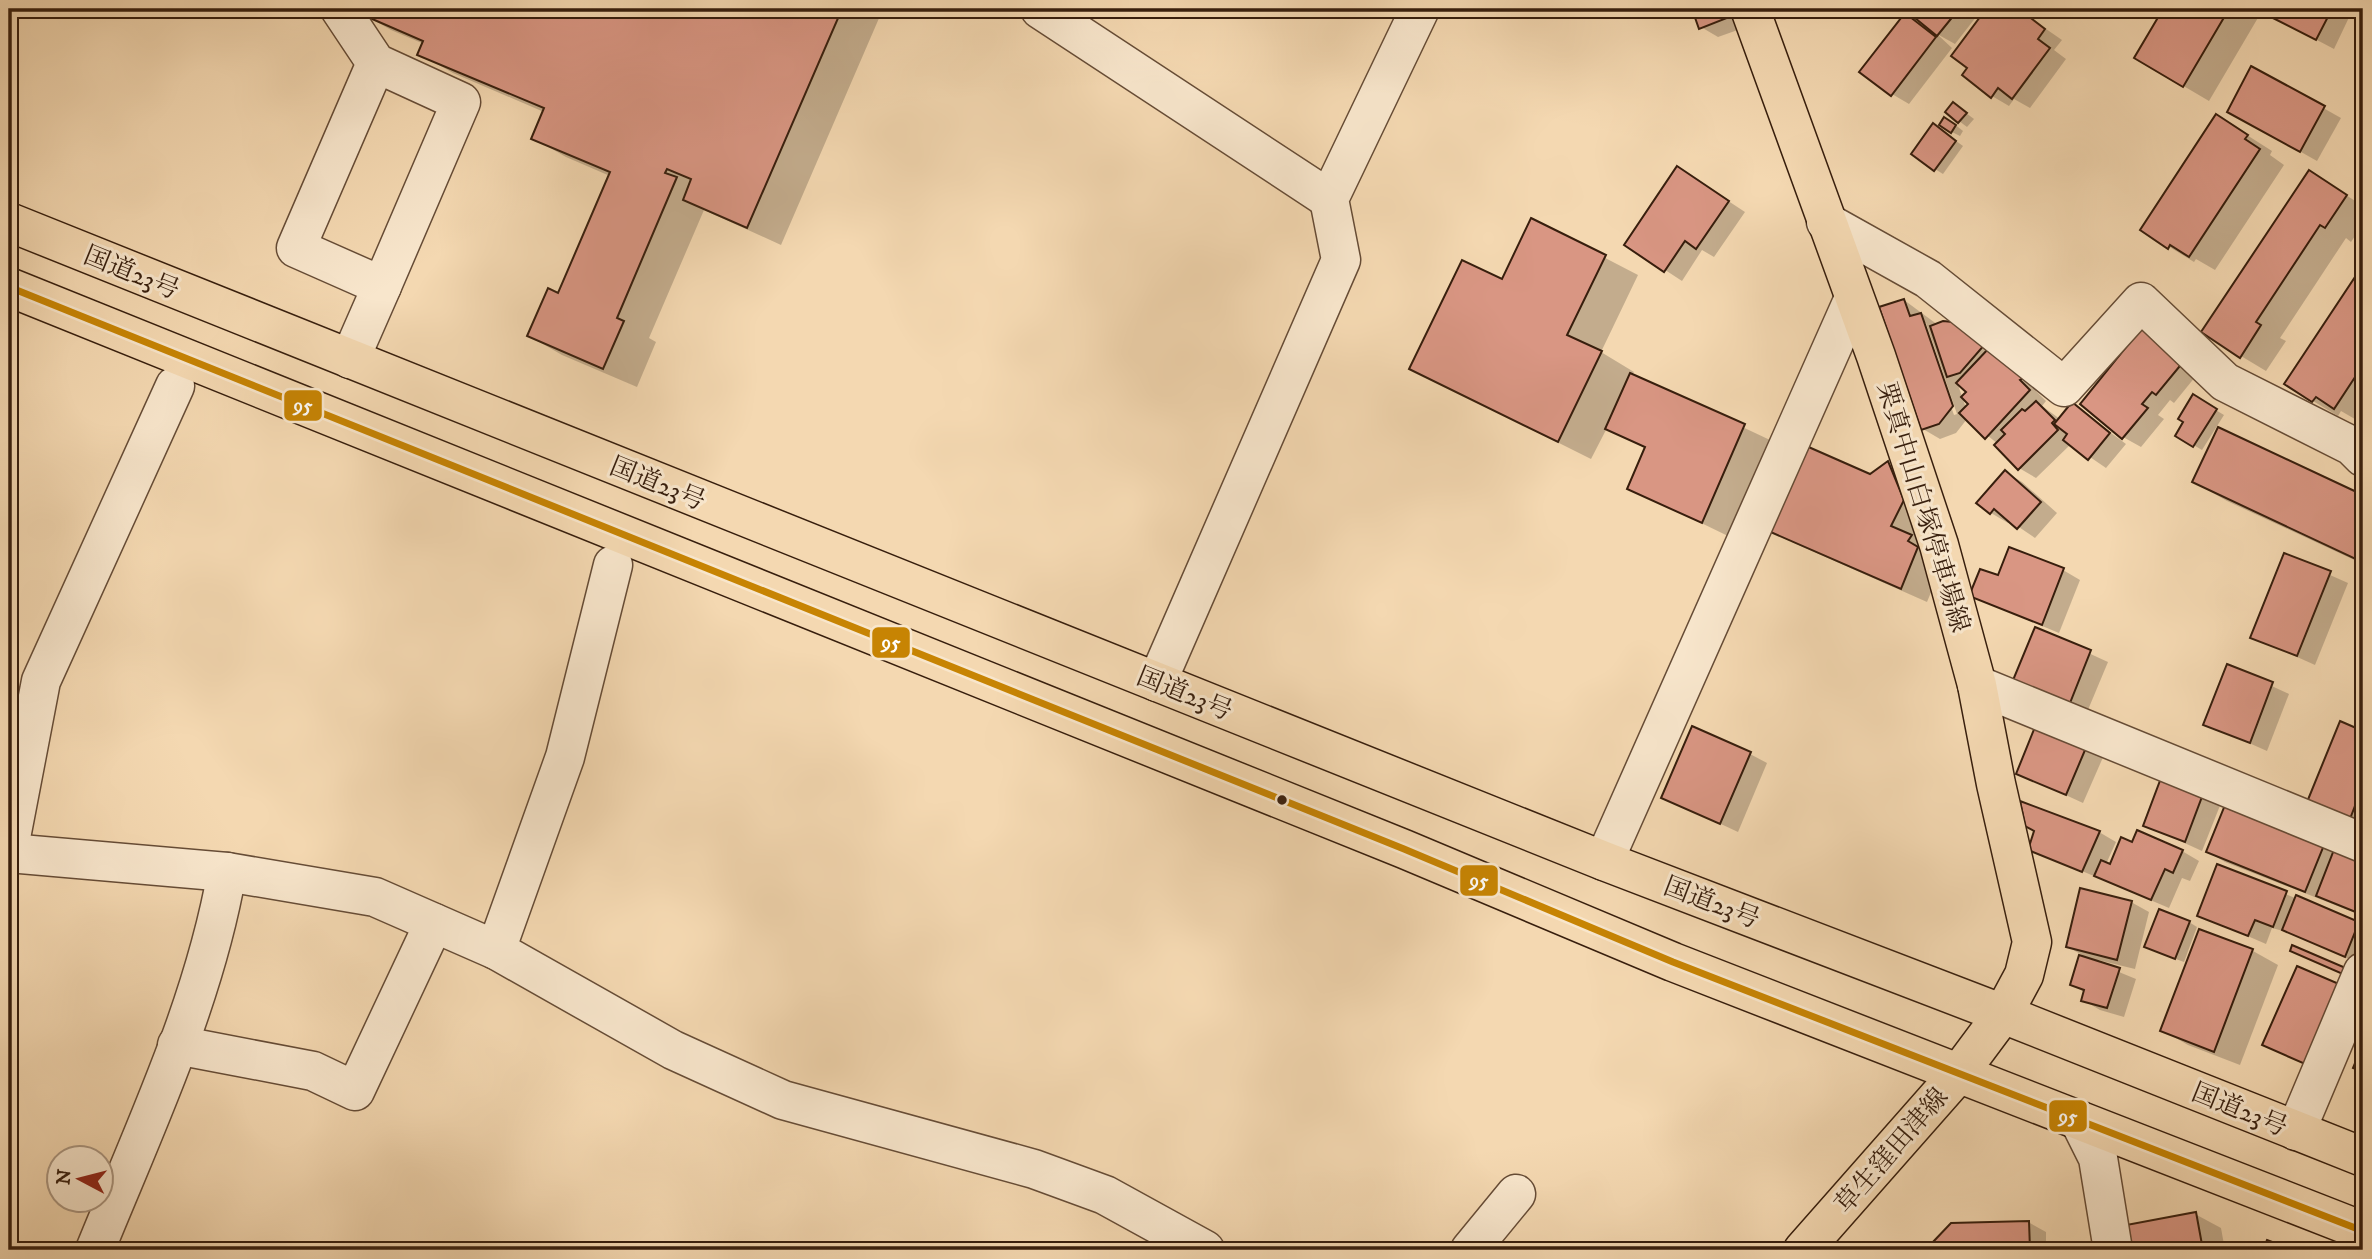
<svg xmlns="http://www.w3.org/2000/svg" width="2372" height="1259" font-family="'IM FELL DW Pica','Noto Serif JP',serif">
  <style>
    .shadow { fill: #0003; fill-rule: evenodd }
    .building { fill: #d99683; stroke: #371e0d; stroke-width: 2 }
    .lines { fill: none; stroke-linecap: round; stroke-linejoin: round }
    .minor-casing { stroke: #664c36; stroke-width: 41 }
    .major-casing { stroke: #371e0d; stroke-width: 41 }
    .highway-casing { stroke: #371e0d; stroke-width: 41 }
    .minor { stroke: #f8e6cc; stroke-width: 38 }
    .major { stroke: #f4d8b1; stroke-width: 38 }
    .highway { stroke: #f4d8b1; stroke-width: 38 }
    .bus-1-casing { stroke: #f8e6cc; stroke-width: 12 }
    .bus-1 { stroke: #c78403; stroke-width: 7 }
    .bus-dot { fill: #371e0d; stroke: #f8e6cc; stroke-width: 2.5 }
    .labels { text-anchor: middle; stroke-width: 6; stroke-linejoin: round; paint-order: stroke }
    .street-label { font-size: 26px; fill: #371e0d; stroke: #f8e6cc }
    .line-badge { stroke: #f8e6cc; stroke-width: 2.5 }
    .badge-label { font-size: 19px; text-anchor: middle; font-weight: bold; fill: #fff }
  </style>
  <rect width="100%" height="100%" fill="#f4d8b1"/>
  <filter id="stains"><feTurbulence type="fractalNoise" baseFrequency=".00286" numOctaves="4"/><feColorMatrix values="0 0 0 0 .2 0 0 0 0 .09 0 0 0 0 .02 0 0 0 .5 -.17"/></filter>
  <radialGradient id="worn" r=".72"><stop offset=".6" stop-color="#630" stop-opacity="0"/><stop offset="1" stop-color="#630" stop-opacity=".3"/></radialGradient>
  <g class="shadow">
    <polygon points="360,9 883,9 781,245 704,210 649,338 656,342 637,387 562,355 529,336 559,295 610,176 566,157 533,138 544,112 453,73 420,54 424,44 391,30 358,11"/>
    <polygon points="1694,9 1742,9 1749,26 1718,37 1701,27"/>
    <polygon points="1924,9 1998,9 2008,15 2013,9 2017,9 2062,40 2054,50 2066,59 2030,108 2014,99 2009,106 1992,96 1970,68 1984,15 1980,12 1955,44 1937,34 1952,48 1909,104 1892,94 1905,15 1925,27 1917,17"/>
    <polygon points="2165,9 2353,9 2334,49 2262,11 2209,101 2136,58"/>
    <polygon points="2252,68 2341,118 2317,161 2229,111"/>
    <polygon points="1954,104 1974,119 1967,127 1947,112"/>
    <polygon points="2217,116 2272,151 2270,155 2284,165 2215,270 2196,259 2194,262 2142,230"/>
    <polygon points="1953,123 1963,131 1960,136 1952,132"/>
    <polygon points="1941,130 1963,146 1943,174 1935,169"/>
    <polygon points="1678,168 1745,212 1714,257 1702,250 1682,281 1627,245"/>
    <polygon points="2310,172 2363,206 2363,224 2351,242 2346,238 2280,338 2286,341 2266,371 2241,356"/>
    <polygon points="1532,220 1638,275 1601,352 1634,372 1632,375 1770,440 1728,536 1629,488 1646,449 1607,428 1591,459 1411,369 1502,281"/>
    <polygon points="2360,274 2363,276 2363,418 2360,422 2341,411 2338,416 2313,401"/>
    <path d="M1904 300 1938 325 1956 322 2038 388 2036 391 2046 401 2042 406 2060 419 2072 404 2126 444 2106 468 2071 444 2036 478 2019 468 1998 444 1967 419 1956 433 1940 439 1923 429ZM1922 323H1926L1957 414 1954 415ZM1957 382 1969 392 1970 404 1966 408ZM2046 417 2057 424 2062 431 2044 420Z"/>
    <polygon points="2143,329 2200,371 2174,403 2170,400 2158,415 2164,419 2141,447 2123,437"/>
    <polygon points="2194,397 2224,415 2202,450 2177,435 2186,422"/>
    <polygon points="2218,429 2363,496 2363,564 2227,501 2194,482"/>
    <polygon points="1888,464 1913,478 1943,563 1927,602 1794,543 1768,529 1871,476"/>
    <polygon points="2005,472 2022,482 2057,513 2035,538 2010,521 2008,523 1991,513"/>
    <polygon points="2285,555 2348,583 2315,665 2252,637"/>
    <polygon points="2063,570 2080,580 2059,633 1971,596 1999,578"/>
    <polygon points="2036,629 2108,662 2085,717 2030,694"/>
    <polygon points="2228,666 2289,694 2267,751 2206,724"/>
    <polygon points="2341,724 2363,733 2363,831 2307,806"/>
    <polygon points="2087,745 2104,755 2083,803 2018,773"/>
    <polygon points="1750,754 1767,763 1738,832 1663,797"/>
    <polygon points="2165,772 2223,798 2202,851 2145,825"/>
    <polygon points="2099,832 2116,842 2106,864 2111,866 2133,844 2182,851 2199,861 2190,881 2182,878 2169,908 2030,849"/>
    <polygon points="2323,847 2335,853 2363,854 2363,916 2225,862 2208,852"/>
    <polygon points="2218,866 2363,926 2362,965 2291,933 2272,928 2266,944 2199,915"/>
    <polygon points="2131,902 2149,912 2135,969 2098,960 2097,963 2136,979 2124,1017 2100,1010 2083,1000 2085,992 2072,985 2082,955 2068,947"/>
    <polygon points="2189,922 2197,927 2184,962 2154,951"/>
    <polygon points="2200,931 2253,951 2278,965 2240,1065 2188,1045 2162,1030"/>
    <polygon points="2195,1214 2221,1228 2225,1250 2128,1250"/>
    <polygon points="2028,1222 2046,1232 2046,1250 1934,1250 1934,1244"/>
  </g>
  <g class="building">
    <polygon points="358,9 842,9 747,228 683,200 691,179 667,169 665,173 677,177 617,318 624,321 603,369 527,336 548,288 558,293 610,172 531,139 544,108 417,55 423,41 356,12"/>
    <polygon points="1692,9 1730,9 1732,16 1699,29"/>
    <polygon points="1922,9 1959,9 1937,36 1915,18"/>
    <polygon points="1986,9 1998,9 2006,15 2011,9 2019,9 2045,29 2038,39 2050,48 2012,99 1998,88 1991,98 1962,75 1967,68 1951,56"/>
    <polygon points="2163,9 2229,9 2183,87 2134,58"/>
    <polygon points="2263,9 2332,9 2316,40 2261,12"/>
    <polygon points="1905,13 1936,37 1891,96 1859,72"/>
    <polygon points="2251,66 2325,106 2300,152 2227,112"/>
    <polygon points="1953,102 1967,113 1958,123 1945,112"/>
    <polygon points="2216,114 2248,135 2245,139 2260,149 2189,257 2170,245 2168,249 2140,230"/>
    <polygon points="1944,117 1956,125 1951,133 1939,125"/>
    <polygon points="1933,123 1956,141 1934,171 1911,154"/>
    <polygon points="1677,166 1729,201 1696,249 1685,241 1664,272 1624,245"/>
    <polygon points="2309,170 2347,195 2325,228 2320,225 2256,322 2261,325 2240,358 2201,332"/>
    <polygon points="1531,218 1606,255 1567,335 1602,351 1558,442 1409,369 1462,260 1502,279"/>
    <polygon points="2359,271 2363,274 2363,365 2334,409 2316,397 2312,402 2284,384"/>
    <polygon points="1904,299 1910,316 1921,313 1953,406 1939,424 1921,430 1879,307"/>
    <polygon points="1943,321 1953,322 1986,343 1960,373 1947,377 1930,326"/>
    <polygon points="2143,326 2184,361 2156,395 2152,392 2142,404 2148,408 2122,439 2080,404"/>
    <polygon points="1990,347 2023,378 2020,380 2030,390 1985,439 1959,413 1968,404 1961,397 1966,392 1956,383"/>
    <polygon points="1630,373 1745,424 1702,523 1627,489 1645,447 1605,429"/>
    <polygon points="2193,394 2217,409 2193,447 2175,436 2183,422 2178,419"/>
    <polygon points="2036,401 2055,420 2052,423 2058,430 2018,470 1994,445 2005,434 2001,430 2022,409 2025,411"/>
    <polygon points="2072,402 2110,433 2088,460 2063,440 2067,434 2054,424"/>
    <polygon points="2218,427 2363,495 2362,562 2192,482"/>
    <polygon points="1804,445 1870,474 1888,461 1904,500 1891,526 1912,535 1908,541 1918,547 1901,589 1766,530"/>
    <polygon points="2005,470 2041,502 2017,529 1994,509 1990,514 1976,503"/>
    <polygon points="2009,547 2064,568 2042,625 1969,596 1980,569 1998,575"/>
    <polygon points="2284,553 2331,571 2297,656 2250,638"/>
    <polygon points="2035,627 2091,650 2068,708 2011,685"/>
    <polygon points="2227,664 2273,682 2250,743 2203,725"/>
    <polygon points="2340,721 2363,731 2363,785 2348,824 2305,807"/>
    <polygon points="2037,722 2088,743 2066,795 2016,774"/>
    <polygon points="1692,726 1751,752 1720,824 1661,798"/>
    <polygon points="2164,770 2206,786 2185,842 2143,826"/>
    <polygon points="2020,801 2100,831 2082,872 2028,850 2034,831 2025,826"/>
    <polygon points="2225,805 2324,845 2305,892 2206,852"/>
    <polygon points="2137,830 2183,850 2173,873 2165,869 2151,900 2094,876 2101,860 2110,864 2121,837 2132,842"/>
    <polygon points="2337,842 2363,852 2363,915 2316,896"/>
    <polygon points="2217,864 2287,891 2273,927 2255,920 2248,936 2197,916"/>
    <polygon points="2080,888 2132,901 2117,960 2066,947"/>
    <polygon points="2296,895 2359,922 2345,957 2282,930"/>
    <polygon points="2159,909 2190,921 2175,959 2144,947"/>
    <polygon points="2199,929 2253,949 2214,1052 2160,1031"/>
    <polygon points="2292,945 2348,969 2345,975 2290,951"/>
    <polygon points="2079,955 2120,968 2107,1008 2081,1001 2084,990 2070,985"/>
    <polygon points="2297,966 2346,987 2312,1067 2262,1045"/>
    <polygon points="2363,1044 2363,1072 2353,1068"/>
    <polygon points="2196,1212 2203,1250 2126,1250 2121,1226"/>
    <polygon points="2029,1221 2030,1250 1932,1250 1932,1243 1951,1223"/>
    <polygon points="2267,1240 2293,1250 2263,1250"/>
  </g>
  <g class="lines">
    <defs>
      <g id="minor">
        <polyline points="340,9 376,63 461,102 382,286 296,248 376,63"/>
        <polyline points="1040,9 1329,199"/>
        <polyline points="1826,222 1928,279 2064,387 2141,302 2225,382 2352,446 2363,457"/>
        <polyline points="350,359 382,286"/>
        <polyline points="1157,682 1341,260 1329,199 1420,9"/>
        <polyline points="1977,685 2363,843"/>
        <polyline points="9,848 41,681 175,386"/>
        <polyline points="9,853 227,872 375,897 496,950 673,1050 783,1100 1034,1169 1105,1195 1205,1250"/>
        <polyline points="1604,861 1854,298"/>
        <polyline points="496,950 565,757 613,565"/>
        <polyline points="177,1045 313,1071 355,1091 434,923"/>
        <polyline points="2079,1120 2098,1158 2113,1250"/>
        <polyline points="2296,1131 2363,972"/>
        <path d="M95 1250C145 1127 204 1003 227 872"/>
        <polyline points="1470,1250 1516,1194"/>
      </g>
      <polyline id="major" points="1750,9 1876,356 1939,545 1977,685 1996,784 2032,942 2024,975 2003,1014 1959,1073 1803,1250"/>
      <g id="highway">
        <polyline points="9,222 1604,861 2003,1014 2363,1157"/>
        <polyline points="9,287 1404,849 1673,962 2363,1231"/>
      </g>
    </defs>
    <use href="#minor" class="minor-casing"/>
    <use href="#major" class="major-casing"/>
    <use href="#highway" class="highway-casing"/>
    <use href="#minor" class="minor"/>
    <use href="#major" class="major"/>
    <use href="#highway" class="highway"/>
    <defs>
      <polyline id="bus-1" points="9,287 1404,849 1673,962 2363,1231"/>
    </defs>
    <use href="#bus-1" class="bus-1-casing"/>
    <use href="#bus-1" class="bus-1"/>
  </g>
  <circle class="bus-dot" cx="1282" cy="800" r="6"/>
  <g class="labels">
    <g class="street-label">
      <text transform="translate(132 272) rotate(22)" y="9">国道23号</text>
      <text transform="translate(658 483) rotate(22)" y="9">国道23号</text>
      <text transform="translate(1924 507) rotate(73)" y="9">栗真中山白塚停車場線</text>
      <text transform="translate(1185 693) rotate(22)" y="9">国道23号</text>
      <text transform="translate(1712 902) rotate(21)" y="9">国道23号</text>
      <text transform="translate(2240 1109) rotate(22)" y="9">国道23号</text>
      <text transform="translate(1891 1150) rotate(-49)" y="9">草生窪田津線</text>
    </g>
  </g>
  <g class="line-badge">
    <rect x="283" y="389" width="40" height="33" rx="7" fill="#c78403"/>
    <rect x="871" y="626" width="40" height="33" rx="7" fill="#c78403"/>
    <rect x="1459" y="864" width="40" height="33" rx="7" fill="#c78403"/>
    <rect x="2048" y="1099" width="40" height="34" rx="7" fill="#c78403"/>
  </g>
  <g class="badge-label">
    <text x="303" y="412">95</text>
    <text x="891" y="649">95</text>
    <text x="1479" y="887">95</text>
    <text x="2068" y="1123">95</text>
  </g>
  <rect width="2372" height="1259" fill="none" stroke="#f4d8b1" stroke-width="35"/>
  <rect x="10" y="10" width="2351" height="1238" fill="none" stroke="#371e0d" stroke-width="3.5"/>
  <rect x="18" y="18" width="2337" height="1224" fill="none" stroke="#371e0d" stroke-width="2"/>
  <g transform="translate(80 1179) rotate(277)"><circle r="33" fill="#f8e6cc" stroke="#ab9680" stroke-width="2"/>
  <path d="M0-5L12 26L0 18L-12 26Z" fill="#8f2418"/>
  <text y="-10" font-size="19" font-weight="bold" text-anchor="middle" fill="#371e0d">N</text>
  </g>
  <rect width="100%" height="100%" filter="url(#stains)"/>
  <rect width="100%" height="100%" fill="url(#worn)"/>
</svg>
